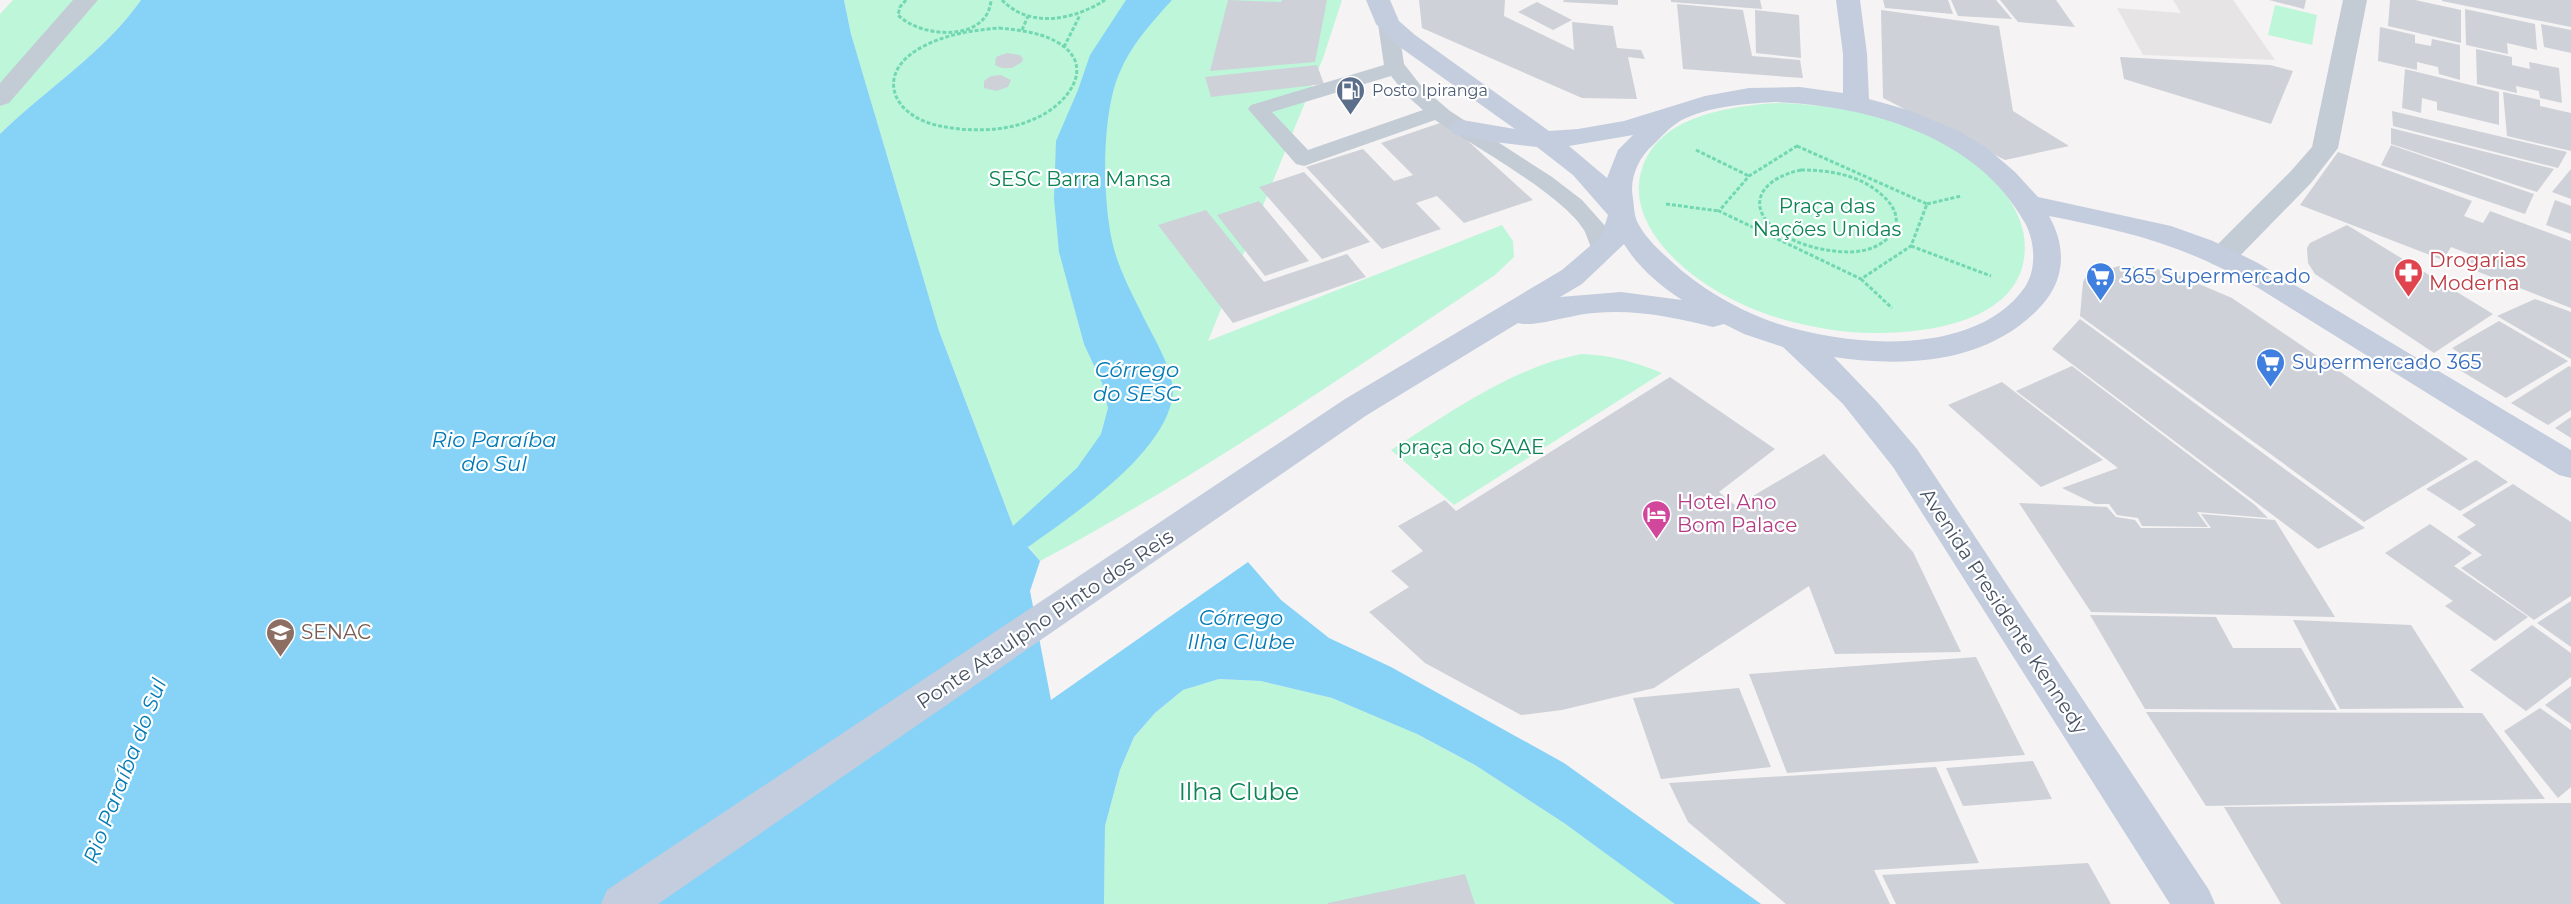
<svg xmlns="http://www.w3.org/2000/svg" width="2571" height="904" font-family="Montserrat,sans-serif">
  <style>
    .education { fill: #e6e4e5 }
    .green { fill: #bef6da }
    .water { fill: #87d2f7 }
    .building { fill: #ced1d8 }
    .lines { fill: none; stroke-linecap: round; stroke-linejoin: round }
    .path { stroke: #72d8b2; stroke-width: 3; stroke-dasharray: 4 2; stroke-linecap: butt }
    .lane { fill: #c3cbd5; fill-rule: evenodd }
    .street { fill: #c3cbd5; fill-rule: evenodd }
    .secondary { fill: #c4cddd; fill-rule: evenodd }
    .labels { text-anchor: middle; stroke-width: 4.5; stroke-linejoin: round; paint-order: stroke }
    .far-service-label { font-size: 16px; fill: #4e5e75; stroke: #fff; text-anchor: start }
    .park-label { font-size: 20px; fill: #0c8456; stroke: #fff }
    .health-label { font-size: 20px; fill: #be3a42; stroke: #fff; text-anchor: start }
    .shop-label { font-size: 20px; fill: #366cbe; stroke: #fff; text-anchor: start }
    .hotel-label { font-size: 20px; fill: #b23c85; stroke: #fff; text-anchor: start }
    .street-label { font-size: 20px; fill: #485363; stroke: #fff }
    .education-label { font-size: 20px; fill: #785e54; stroke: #fff; text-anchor: start }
    .water-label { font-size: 21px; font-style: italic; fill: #017ab5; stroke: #fff }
    .near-park-label { font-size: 24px; fill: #0c8456; stroke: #fff }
  </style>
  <rect width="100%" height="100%" fill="#f5f3f3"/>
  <polygon class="education" points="2173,0 2233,0 2275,60 2143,55 2117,8 2181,13"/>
  <g class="green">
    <path d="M13 0H141C104 53 46 89 0 134V14Z"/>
    <path d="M844 0H1342L1323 58 1208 341 1502 225 1513 241 1514 257 1495 275C1346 374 1198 477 1040 561L1013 526 939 331 851 34Z"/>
    <polygon points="2275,5 2317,15 2312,45 2268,35"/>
    <path d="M1775 103C1850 104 1955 127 2003 191 2020 213 2029 237 2023 264 2007 334 1888 338 1833 330 1773 322 1707 296 1666 250 1647 228 1632 199 1642 169 1659 116 1726 107 1775 103Z"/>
    <path d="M1581 354C1611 355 1635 362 1662 373L1454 505 1391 450C1451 412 1511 368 1581 354Z"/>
    <polygon points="1219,679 1261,681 1332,698 1411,731 1475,765 1564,823 1677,904 1104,904 1105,826 1120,770 1134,737 1155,713 1183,690"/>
  </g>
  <path class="water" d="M141 0H844L851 34 939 331 1013 526 1077 468 1101 434 1108 408 1102 383 1084 344 1059 252 1054 199 1056 141 1078 90 1090 55 1126 0H1172C1152 22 1130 46 1119 74 1101 116 1102 205 1114 249 1120 271 1131 292 1141 312 1152 336 1178 374 1172 400 1160 457 1073 515 1028 547L1040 561 1030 591 1051 700 1248 562 1281 600 1329 638 1391 667 1564 763 1761 904H1675L1564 823 1475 765 1417 734 1332 698 1261 681 1219 679 1183 690 1155 713 1134 737 1120 770 1105 826 1104 904H0V134C46 89 104 53 141 0Z"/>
  <g class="building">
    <polygon points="1228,0 1281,2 1282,0 1327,0 1315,62 1210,71"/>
    <polygon points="1419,0 1505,0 1504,16 1574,50 1572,22 1613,26 1617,48 1641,50 1645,59 1628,57 1637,99 1582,98 1422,28"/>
    <polygon points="1564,0 1618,0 1618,5 1563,2"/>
    <polygon points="1671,0 1760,0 1762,9 1671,2"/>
    <polygon points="1883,0 1948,0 1953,14 1885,8"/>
    <polygon points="1951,0 1996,0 2012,19 1958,16"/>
    <polygon points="2000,0 2056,0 2075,27 2018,22"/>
    <polygon points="2269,0 2306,0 2304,9"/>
    <polygon points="2390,0 2415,0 2461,10 2461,43 2388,26"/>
    <polygon points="2442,0 2571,0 2571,27 2442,1"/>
    <polygon points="1537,2 1572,20 1553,30 1518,12"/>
    <polygon points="1677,4 1743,10 1752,56 1800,60 1803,78 1683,69"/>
    <polygon points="2465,9 2535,24 2537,50 2507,43 2508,54 2466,45"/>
    <polygon points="1755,10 1799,15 1801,58 1756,53"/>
    <polygon points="1881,10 1999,26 2013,111 2069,146 2005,160 1883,98"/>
    <polygon points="2541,24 2571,30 2571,53 2544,47"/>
    <polygon points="2380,27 2415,35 2415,43 2431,46 2432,39 2460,45 2460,80 2439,74 2438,67 2417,62 2417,70 2378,61"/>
    <polygon points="2476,49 2512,57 2512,65 2530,69 2529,62 2559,68 2562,103 2540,98 2539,91 2516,86 2517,93 2477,84"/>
    <polygon points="1007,53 1020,55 1023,59 1022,62 1012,68 1002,68 995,65 996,57"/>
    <polygon points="2120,57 2270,65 2293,71 2271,124 2124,79"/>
    <polygon points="1317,65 1324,84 1211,97 1205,77"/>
    <polygon points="2405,69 2499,92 2499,125 2437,110 2437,102 2422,98 2421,113 2402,108"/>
    <polygon points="1001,75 1011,80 1008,87 996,91 984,88 984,81 991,76"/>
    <polygon points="2503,92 2540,100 2540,106 2571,113 2571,151 2507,136"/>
    <polygon points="2392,111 2567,152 2558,168 2393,126"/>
    <polygon points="1446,121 1533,200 1464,223 1437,196 1416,203 1441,229 1382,249 1306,167 1363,149 1394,181 1413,175 1381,143"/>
    <polygon points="2391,128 2554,169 2537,192 2391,144"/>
    <polygon points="2391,145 2534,194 2525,214 2381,165"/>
    <polygon points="2338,152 2472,201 2464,216 2483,223 2490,211 2571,241 2571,308 2466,267 2472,255 2451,247 2443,260 2300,205"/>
    <polygon points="2571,169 2571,199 2552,192"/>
    <polygon points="1304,172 1370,242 1322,259 1259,187"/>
    <polygon points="2555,200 2571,206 2571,234 2546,225"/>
    <polygon points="1259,201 1309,261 1265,276 1217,215"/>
    <polygon points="1206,210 1264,282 1347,254 1366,277 1233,323 1158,225"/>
    <polygon points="2347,225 2493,314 2434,353 2315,274 2308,263 2307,248 2310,243"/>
    <polygon points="2119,266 2153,268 2173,273 2232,298 2468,459 2364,522 2080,316 2083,282 2086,276"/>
    <polygon points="2535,299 2571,312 2571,359 2497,316"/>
    <polygon points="2080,319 2365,528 2318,549 2052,349"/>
    <polygon points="2499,321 2568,361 2506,398 2448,363 2462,355 2452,348"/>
    <polygon points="2072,366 2255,505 2268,518 2197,512 2208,527 2142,526 2138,518 2117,515 2109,504 2095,504 2062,488 2118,468 2016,391"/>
    <polygon points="2569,366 2571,367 2571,410 2548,425 2511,403"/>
    <polygon points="1670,377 1775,449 1719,492 1736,506 1824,454 1913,552 1961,652 1835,654 1809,586 1654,688 1562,710 1521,715 1425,663 1369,612 1409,587 1391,571 1423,551 1398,526 1445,500 1456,511"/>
    <polygon points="2002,382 2103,460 2041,487 1948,405"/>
    <polygon points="2571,417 2571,438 2555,428"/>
    <polygon points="2476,460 2508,482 2460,511 2426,489"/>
    <polygon points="2513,484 2571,522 2571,596 2534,620 2461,568 2482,555 2457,537 2476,525 2462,515"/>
    <polygon points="2019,503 2107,507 2116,517 2135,520 2141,528 2211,528 2201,514 2275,520 2335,617 2091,612"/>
    <polygon points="2430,524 2472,553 2454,566 2528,617 2495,641 2445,606 2453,601 2385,553"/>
    <polygon points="2571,601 2571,647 2537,623"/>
    <polygon points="2090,615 2216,617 2233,648 2301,648 2337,710 2145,709"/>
    <polygon points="2293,620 2411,625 2464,708 2340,709"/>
    <polygon points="2532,625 2571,653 2571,677 2526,711 2470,670"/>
    <polygon points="1976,657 2025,755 1787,773 1749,674"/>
    <polygon points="2571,686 2571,724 2545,705"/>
    <polygon points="1739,688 1771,767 1661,779 1633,698"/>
    <polygon points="2540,708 2571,730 2571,787 2558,798 2504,731"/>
    <polygon points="2146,712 2482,713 2545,799 2206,806"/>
    <polygon points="2033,761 2052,799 1963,806 1946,768"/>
    <polygon points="1936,767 1979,863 1874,870 1890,904 1786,904 1688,822 1669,783"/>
    <polygon points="2571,803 2571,904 2281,904 2224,807"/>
    <polygon points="2088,863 2111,904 1896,904 1882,875"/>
    <polygon points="1465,874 1475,904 1328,904 1328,903"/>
  </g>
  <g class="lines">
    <g class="path">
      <path d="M906 0 900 7 898 15C922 39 988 42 991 0"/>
      <path d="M1002 0C1030 29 1074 20 1105 0"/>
      <path d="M999 28C1018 30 1039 32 1057 42 1099 66 1066 106 1034 119 1006 132 970 132 940 126 890 116 874 71 924 46 947 34 974 30 999 28Z"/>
      <polyline points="1022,30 1028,16"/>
      <polyline points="1064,47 1080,15"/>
      <polygon points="1797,146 1927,204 1911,246 1861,279 1719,211 1749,176"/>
      <polyline points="1696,150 1749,176"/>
      <path d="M1801 170C1830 170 1860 175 1882 195 1915 224 1885 251 1851 252 1829 252 1805 247 1785 236 1742 210 1758 179 1801 170Z"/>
      <polyline points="1666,204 1719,211"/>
      <polyline points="1927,204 1961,196"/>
      <polyline points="1911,246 1991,276"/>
      <polyline points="1861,279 1892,308"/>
    </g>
    <path class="lane" d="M1388 18 1395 20 1398 24 1404 64 1422 87 1450 111 1552 177 1582 200 1606 227 1615 250 1611 255 1603 257 1595 255C1590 247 1588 238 1584 230 1563 195 1472 145 1435 120L1304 166 1296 164 1248 109 1251 105 1384 65 1378 24 1381 20ZM1391 76 1407 96 1423 110 1308 150 1272 112Z"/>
    <g class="street">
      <polygon points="73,0 98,0 9,103 0,106 0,83"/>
      <polygon points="2343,0 2367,0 2338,148 2311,183 2232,264 2222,266 2212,264 2208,257 2212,250 2291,171 2312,147"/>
    </g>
    <path class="secondary" d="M1366 0H1390L1399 21 1415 35 1549 131 1578 129 1624 121 1705 96 1749 88 1800 87 1843 93V54L1836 0H1860L1867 54 1869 99 1908 110 1959 131 1988 149 2015 172 2038 197 2171 226 2213 241 2258 263 2571 450V478L2559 475 2260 289C2187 246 2131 232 2049 216 2066 246 2066 278 2042 305 1990 363 1907 368 1834 357L1878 403 1917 449 2209 890 2215 904H2170L1893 467 1843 404 1783 347 1744 334 1724 324 1713 327C1674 317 1634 309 1594 313 1573 314 1534 328 1518 323L1367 415 658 904H601L607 890 1345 399 1562 270 1597 240 1602 234 1608 215 1573 175 1537 147 1486 141 1453 134 1449 128 1453 122 1462 120 1515 129 1397 45 1376 24ZM1774 102C1867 105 1978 136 2025 223 2035 241 2037 269 2025 287 1974 360 1840 347 1767 320 1733 307 1699 287 1672 262 1659 250 1643 236 1636 219 1634 213 1634 205 1633 199 1629 179 1638 158 1653 145 1661 137 1670 127 1680 121 1709 106 1743 104 1774 102ZM1633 135 1618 150 1607 178 1569 146ZM1624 244C1638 267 1659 285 1682 300L1621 292 1560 297 1582 284Z"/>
  </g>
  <defs>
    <symbol id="fuel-pin" viewBox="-11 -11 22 30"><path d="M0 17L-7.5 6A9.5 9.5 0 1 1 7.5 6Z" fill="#5c6f8a" stroke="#fff"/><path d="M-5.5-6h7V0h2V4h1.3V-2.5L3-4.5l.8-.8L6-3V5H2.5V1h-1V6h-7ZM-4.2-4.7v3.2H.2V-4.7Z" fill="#fff"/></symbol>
    <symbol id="pharmacy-pin" viewBox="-11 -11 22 30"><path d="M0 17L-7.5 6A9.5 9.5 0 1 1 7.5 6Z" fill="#e0444e" stroke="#fff"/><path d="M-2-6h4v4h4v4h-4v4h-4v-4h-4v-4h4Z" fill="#fff"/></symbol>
    <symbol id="supermarket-pin" viewBox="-11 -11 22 30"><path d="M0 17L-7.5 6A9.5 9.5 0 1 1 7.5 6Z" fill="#3f7fe0" stroke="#fff"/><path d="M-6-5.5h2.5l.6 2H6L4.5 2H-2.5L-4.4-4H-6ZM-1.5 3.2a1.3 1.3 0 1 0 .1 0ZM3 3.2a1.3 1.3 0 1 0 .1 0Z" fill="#fff"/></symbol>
    <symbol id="hotel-pin" viewBox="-11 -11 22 30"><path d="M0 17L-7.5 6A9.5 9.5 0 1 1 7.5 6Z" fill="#d1479c" stroke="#fff"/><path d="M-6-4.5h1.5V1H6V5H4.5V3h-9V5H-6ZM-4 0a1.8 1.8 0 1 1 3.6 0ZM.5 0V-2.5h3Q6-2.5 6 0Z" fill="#fff"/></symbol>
    <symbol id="school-pin" viewBox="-11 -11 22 30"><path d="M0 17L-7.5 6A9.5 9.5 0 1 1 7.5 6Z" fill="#8d6e63" stroke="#fff"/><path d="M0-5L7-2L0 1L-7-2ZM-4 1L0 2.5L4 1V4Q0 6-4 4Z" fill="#fff"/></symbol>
  </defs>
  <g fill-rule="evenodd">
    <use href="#fuel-pin" x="1334" y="74" width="33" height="45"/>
    <use href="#pharmacy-pin" x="2392" y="256" width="33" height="45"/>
    <use href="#supermarket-pin" x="2084" y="260" width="33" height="45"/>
    <use href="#supermarket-pin" x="2254" y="346" width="33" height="45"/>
    <use href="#hotel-pin" x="1640" y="498" width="33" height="45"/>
    <use href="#school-pin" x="264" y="616" width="33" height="45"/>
  </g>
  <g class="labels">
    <g class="far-service-label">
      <text x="1372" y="96">Posto Ipiranga</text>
    </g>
    <g class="park-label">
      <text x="1080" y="186">SESC Barra Mansa</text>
      <text x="1827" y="213">Praça das<tspan x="1827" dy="23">Nações Unidas</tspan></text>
      <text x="1471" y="454">praça do SAAE</text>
    </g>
    <g class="health-label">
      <text x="2429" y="267">Drogarias<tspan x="2429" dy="23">Moderna</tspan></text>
    </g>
    <g class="shop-label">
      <text x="2121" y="283">365 Supermercado</text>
      <text x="2292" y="369">Supermercado 365</text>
    </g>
    <g class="hotel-label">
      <text x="1677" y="509">Hotel Ano<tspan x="1677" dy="23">Bom Palace</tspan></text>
    </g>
    <g class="street-label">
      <text transform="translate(2004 611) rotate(57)" y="7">Avenida Presidente Kennedy</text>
      <text transform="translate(1045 619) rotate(-34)" y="7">Ponte Ataulpho Pinto dos Reis</text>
    </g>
    <g class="education-label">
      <text x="301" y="639">SENAC</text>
    </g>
    <g class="water-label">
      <text x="1137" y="377">Córrego<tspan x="1137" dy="24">do SESC</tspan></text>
      <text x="494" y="447">Rio Paraíba<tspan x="494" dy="24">do Sul</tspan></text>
      <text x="1241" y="625">Córrego<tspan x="1241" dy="24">Ilha Clube</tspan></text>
      <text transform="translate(125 771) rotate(-69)" y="7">Rio Paraíba do Sul</text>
    </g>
    <g class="near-park-label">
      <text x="1239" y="800">Ilha Clube</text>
    </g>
  </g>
</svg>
